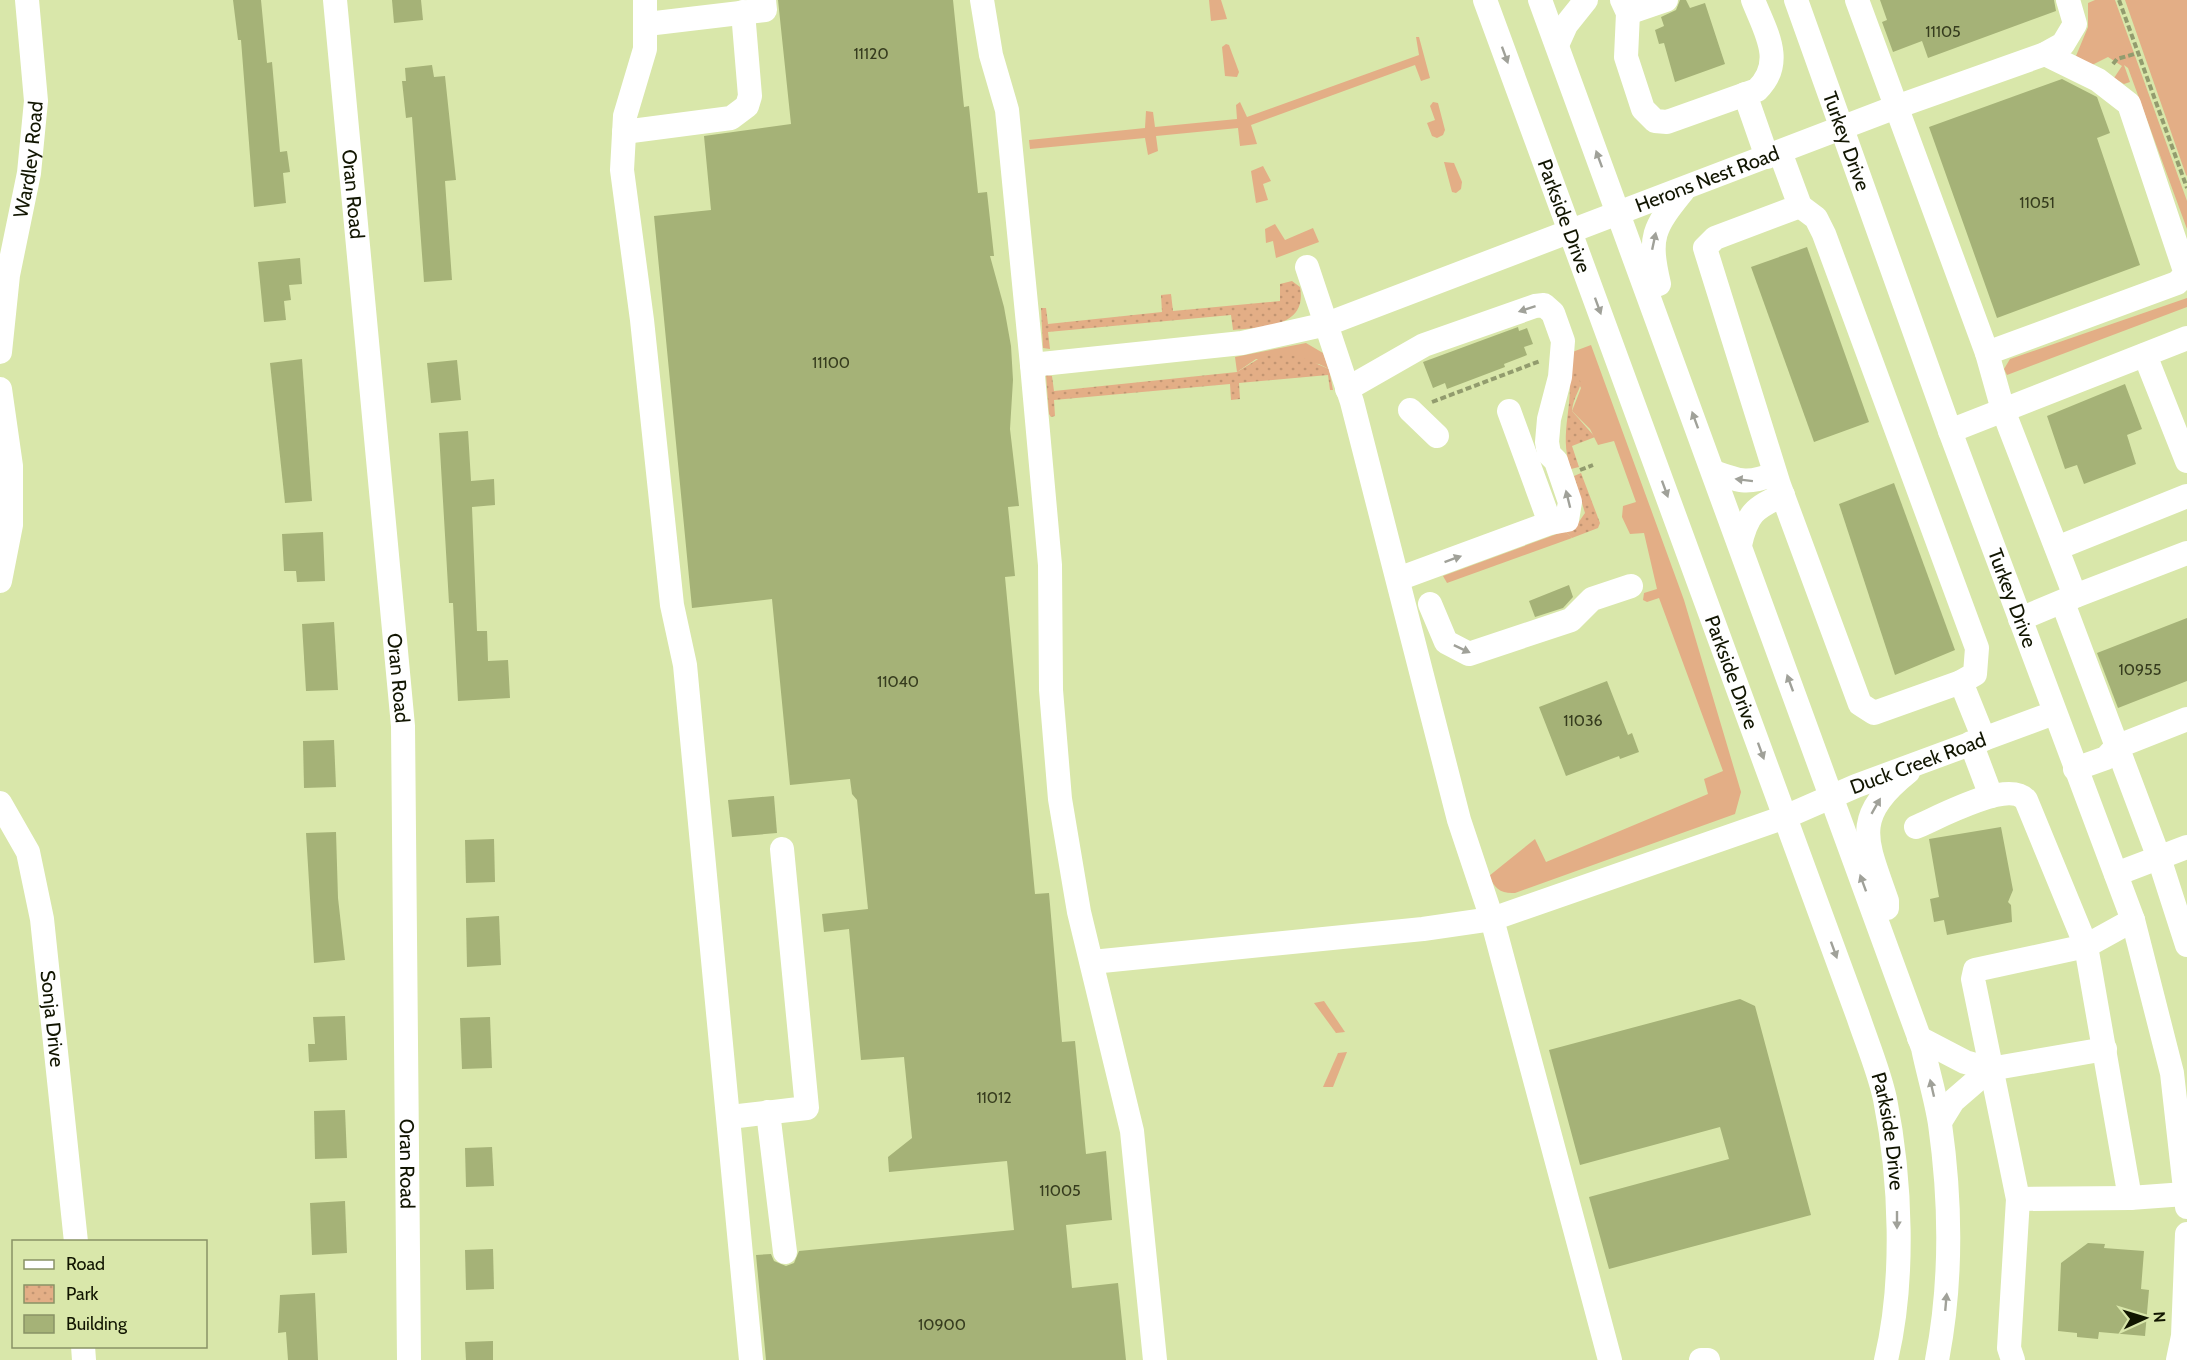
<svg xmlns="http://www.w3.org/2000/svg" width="2187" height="1360" font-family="Cabin,sans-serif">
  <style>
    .grass { fill: #e3ae86 }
    .park { fill: url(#park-dots) }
    .building { fill: #a5b277 }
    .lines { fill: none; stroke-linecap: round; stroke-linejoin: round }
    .path { stroke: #929c6e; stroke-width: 4; stroke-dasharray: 6 3; stroke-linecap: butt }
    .minor { stroke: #fff; stroke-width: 24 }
    .oneway { fill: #a0a199 }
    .labels { text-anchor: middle; stroke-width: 6; stroke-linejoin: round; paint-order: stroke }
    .number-label { font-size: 16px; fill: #363c1e }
    .street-label { font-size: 20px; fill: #111501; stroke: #d9e7aa }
  </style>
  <defs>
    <pattern id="park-dots" width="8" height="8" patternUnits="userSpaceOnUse" patternTransform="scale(1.5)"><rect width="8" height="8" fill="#e3ae86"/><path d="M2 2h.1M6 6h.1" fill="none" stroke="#c29572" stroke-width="1.8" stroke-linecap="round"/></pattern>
  </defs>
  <rect width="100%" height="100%" fill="#d9e7aa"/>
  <g class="grass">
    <polygon points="1209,0 1221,0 1227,19 1211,21"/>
    <polygon points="2095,0 2115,0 2187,201 2187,229 2128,68 2124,65 2130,82 2124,84 2114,78 2122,66 2108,57 2092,65 2076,56 2088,27 2088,3"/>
    <polygon points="2125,0 2187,0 2187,176 2186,175"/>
    <polygon points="1416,37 1419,37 1430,78 1421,81 1415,65 1251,125 1257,144 1240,146 1238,128 1156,136 1158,151 1148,155 1145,138 1030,149 1029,140 1145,128 1146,111 1153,112 1155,127 1237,119 1236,105 1240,102 1247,117 1419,55"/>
    <polygon points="1226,44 1229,45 1239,72 1237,77 1225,76 1222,47"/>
    <polygon points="1433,102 1438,103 1445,130 1443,135 1437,138 1432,136 1427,123 1435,120 1430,106"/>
    <polygon points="1444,162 1454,163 1462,182 1461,189 1456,193 1452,192"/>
    <polygon points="1263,166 1271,181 1263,184 1268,200 1256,203 1251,171"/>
    <polygon points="1275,224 1285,240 1313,228 1319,242 1276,258 1273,241 1266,243 1265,229"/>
    <polygon points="2187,298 2187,307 2007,375 2004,369 2010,359"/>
    <polygon points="1306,343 1323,353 1329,369 1319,364 1256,359 1237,372 1235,357"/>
    <path d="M1591 345 1684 600 1741 792 1735 814 1515 893C1501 894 1494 888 1489 876L1535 839 1546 862 1708 794 1704 779 1723 771 1659 598 1647 602 1643 600 1644 593 1657 589 1644 533 1630 534 1622 517 1623 506 1636 502 1614 441 1598 445 1590 429 1572 411 1581 388 1567 363V354Z"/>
    <polygon points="1565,531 1572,538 1447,583 1443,576"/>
    <polygon points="1324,1001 1345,1032 1336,1033 1314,1003"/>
    <polygon points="1347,1052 1333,1087 1323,1087 1338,1053"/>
  </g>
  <g class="park">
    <path d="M1292 281 1300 287C1308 328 1262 327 1233 330L1231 315 1048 332 1050 349 1043 348 1041 308H1046L1048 324 1162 312 1161 295 1171 294 1173 311 1280 301V284Z"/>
    <polygon points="1283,354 1301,357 1329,369 1333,390 1330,390 1328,375 1239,383 1240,399 1231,400 1230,384 1054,400 1055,416 1051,417 1049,414 1046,375 1052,376 1054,391 1237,372 1263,356"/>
    <path d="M1567 363C1592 387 1575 385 1572 411L1595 437 1572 446 1579 467 1571 469C1557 432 1577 402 1567 363Z"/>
    <polygon points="1581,473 1600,523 1598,528 1572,538 1565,531 1576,526 1585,513 1574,476"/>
  </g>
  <g class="building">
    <polygon points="233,0 261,0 267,63 272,62 280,152 287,151 290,172 283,173 286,203 254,207 241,40 238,40"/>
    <polygon points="392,0 421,0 423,20 394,23"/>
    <polygon points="778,0 953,0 964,107 969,106 978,193 987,192 994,256 990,256 1004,307 1011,346 1013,380 1010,429 1019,506 1008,507 1015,576 1005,577 1035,894 1049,893 1062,1042 1075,1041 1086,1154 1106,1151 1112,1220 1066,1225 1072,1288 1118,1283 1126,1360 766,1360 756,1255 771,1254 774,1261 786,1266 794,1263 799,1251 1014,1230 1007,1161 889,1172 888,1157 912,1138 904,1057 861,1060 849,929 824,932 822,914 868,909 857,800 852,794 850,779 790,785 772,599 692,608 654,216 711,210 704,136 791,124"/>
    <polygon points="1680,0 1686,0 1690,8 1705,3 1725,64 1675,82 1664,43 1659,44 1655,30 1664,26 1661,17 1676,10"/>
    <polygon points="1880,0 2054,0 2056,11 1928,58 1922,41 1893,52 1882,22 1887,20"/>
    <polygon points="432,65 434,77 445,76 456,180 445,181 452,280 424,282 412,117 406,118 402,81 406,81 405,68"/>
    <polygon points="2062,79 2097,97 2110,133 2097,138 2140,265 1997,318 1929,127"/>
    <polygon points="1807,247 1869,422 1814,442 1751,267"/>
    <polygon points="300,258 302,284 289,285 291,300 284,301 286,320 264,322 258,262"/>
    <polygon points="1518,327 1519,331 1527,328 1533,344 1524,347 1527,355 1504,364 1505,367 1447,389 1445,383 1433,388 1423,362"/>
    <polygon points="302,359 312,501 285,503 270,363"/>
    <polygon points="457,360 461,400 431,403 427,363"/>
    <polygon points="2125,384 2142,429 2127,435 2136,464 2084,484 2077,465 2065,469 2047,416"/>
    <polygon points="468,431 471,481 494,479 495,505 472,507 477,631 487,631 488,661 508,660 510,698 458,701 453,603 449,603 439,433"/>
    <polygon points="1894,483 1955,650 1895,675 1839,504"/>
    <polygon points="323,532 325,581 297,582 296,571 284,571 282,534"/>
    <polygon points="1569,585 1573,597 1563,608 1535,617 1529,601"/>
    <polygon points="2187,618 2187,681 2118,708 2097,653"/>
    <polygon points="334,622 338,690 306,691 302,624"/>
    <polygon points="1607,681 1628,735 1632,733 1639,752 1620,759 1619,756 1566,776 1539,707"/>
    <polygon points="334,740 336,787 304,788 303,741"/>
    <polygon points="774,796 777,833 732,837 728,800"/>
    <polygon points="2001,827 2013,890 2008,902 2011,905 2012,922 1947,935 1944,920 1934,922 1930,899 1939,897 1929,839"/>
    <polygon points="336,832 338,898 345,960 314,963 306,833"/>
    <polygon points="494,839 495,882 466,883 465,840"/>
    <polygon points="499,916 501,965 467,967 466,918"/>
    <polygon points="1740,999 1755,1006 1811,1215 1609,1269 1589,1197 1729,1159 1720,1127 1580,1165 1549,1050"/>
    <polygon points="345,1016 347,1060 309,1062 308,1044 315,1044 313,1017"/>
    <polygon points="490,1017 492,1068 462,1069 460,1018"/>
    <polygon points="345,1110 347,1158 315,1159 314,1111"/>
    <polygon points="492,1147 494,1186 466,1187 465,1148"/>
    <polygon points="345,1201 347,1253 312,1255 310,1203"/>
    <polygon points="2088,1243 2105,1244 2104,1248 2144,1251 2141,1289 2149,1290 2145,1336 2099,1332 2098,1339 2077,1337 2077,1333 2058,1331 2061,1263"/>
    <polygon points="493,1249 494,1289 466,1290 465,1250"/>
    <polygon points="315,1293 318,1360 288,1360 286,1332 278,1333 280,1295"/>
    <polygon points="493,1341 493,1360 466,1360 465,1342"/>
  </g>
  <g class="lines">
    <g class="path">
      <polyline points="2119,0 2187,188"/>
      <polyline points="2113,64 2117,59 2138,53"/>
      <polyline points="1432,402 1540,361"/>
      <polyline points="1580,470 1593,465"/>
    </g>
    <g class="minor">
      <path id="s1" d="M335 0 403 726 409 1360"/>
      <polyline points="645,0 645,49 625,116 622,170 642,320 672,605 685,665 751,1360"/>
      <polyline points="982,0 991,55 1007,110 1032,365 1050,565 1051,690 1060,799 1079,912 1132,1131 1155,1360"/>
      <path id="s2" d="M1485 0 1858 1016C1867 1043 1879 1071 1885 1099 1901 1179 1905 1281 1886 1360"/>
      <path d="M1540 0 1923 1048C1928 1073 1936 1098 1940 1124 1951 1202 1952 1282 1937 1360"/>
      <path d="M1622 0 1628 13 1626 57 1643 109 1655 121 1667 122 1757 90C1786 62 1765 31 1753 0"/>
      <path id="s3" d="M1796 0 1950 431 2133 920 2172 1073 2187 1207"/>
      <polyline points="1857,0 1987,353 2003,410 2075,596 2187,553"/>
      <polyline points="1628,13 1666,0"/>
      <polyline points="647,24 765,10 764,0"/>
      <polyline points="1557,45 1566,25 1586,0"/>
      <polyline points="1745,94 1767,157"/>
      <polyline points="624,132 731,118 747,106 750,96 743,12"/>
      <polyline points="1780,152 1800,206 1715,238 1705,248 1779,485 1860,704 1874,713 1961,682 1984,739"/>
      <polyline points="1800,206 1816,218 1824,234 1977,648 1975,674 1961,682"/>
      <polyline points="1307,267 1352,402 1459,820 1492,919 1610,1360"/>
      <path d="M1659 284C1648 237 1653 228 1683 191"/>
      <path id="s4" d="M0 352 8 275 29 173 36 101 27 0"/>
      <polyline points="1987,353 2177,283 2186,274 2129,104 2098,80 2045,54"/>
      <polyline points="2145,355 2187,461"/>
      <path id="s5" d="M1032 365 1242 343 1327 324 1896 107 2045 54 2063 44 2075 24 2068 0"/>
      <polyline points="0,389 11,466 11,525 0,581"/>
      <polyline points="1347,389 1424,345 1535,306 1544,305 1553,313 1563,341 1560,377 1549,419 1547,442 1549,454 1556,461 1570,502 1567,520 1550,523 1398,579"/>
      <polyline points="1410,410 1437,436"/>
      <polyline points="1509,411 1550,523"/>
      <polyline points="1950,431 2187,338"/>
      <path d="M1714 472C1741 482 1748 484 1775 474"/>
      <path d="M1740 545C1747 514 1754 508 1783 495"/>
      <polyline points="2057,548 2187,496"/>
      <polyline points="2063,603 2159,858 2187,945"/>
      <polyline points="1430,604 1446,642 1469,654 1571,620 1592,599 1631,586"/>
      <polyline points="2020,619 2075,596"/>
      <polyline points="1971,743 1991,796"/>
      <polyline points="2075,769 2106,758 2116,747 2187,719"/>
      <path id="s6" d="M0 803 28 852 42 919 76 1242"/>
      <path d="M1916 827C1938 818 2008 779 2026 800L2086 946 2130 1198 2185 1194"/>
      <polyline points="2116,874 2187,847"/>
      <path d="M1887 908V901C1866 840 1851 818 1908 772"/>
      <path id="s7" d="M1092 962 1423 929 1492 919 1785 817 1856 786 2054 713"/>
      <polyline points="1919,1038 1965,1062 1990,1069 2105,1049"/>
      <polyline points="768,1112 785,1252"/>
      <polyline points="730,1117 807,1108 782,849"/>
      <polyline points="1940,1122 1953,1101 1990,1069"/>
      <polyline points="2018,1199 2130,1198"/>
      <polyline points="83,1346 84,1360"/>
      <polyline points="1701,1360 1708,1360"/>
      <polyline points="2013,1360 2009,1348 2018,1199 1973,979 1975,970 2086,946 2133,920"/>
      <polyline points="2178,1360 2183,1336 2187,1234"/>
    </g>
  </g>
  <defs><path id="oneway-solid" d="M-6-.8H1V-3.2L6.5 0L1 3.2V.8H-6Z" transform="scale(1.5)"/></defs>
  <g class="oneway">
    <use href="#oneway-solid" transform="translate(1505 55) rotate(70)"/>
    <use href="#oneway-solid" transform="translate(1599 159) rotate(-110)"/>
    <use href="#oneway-solid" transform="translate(1654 241) rotate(-78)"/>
    <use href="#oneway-solid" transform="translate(1598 306) rotate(70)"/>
    <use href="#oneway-solid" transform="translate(1527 309) rotate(162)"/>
    <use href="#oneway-solid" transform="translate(1695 420) rotate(-110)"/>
    <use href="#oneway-solid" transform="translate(1744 480) rotate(-173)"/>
    <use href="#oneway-solid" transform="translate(1665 489) rotate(70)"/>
    <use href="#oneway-solid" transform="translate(1568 499) rotate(-104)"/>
    <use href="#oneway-solid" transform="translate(1453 559) rotate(-20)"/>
    <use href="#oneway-solid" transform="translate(1462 649) rotate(25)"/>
    <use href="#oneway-solid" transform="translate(1790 683) rotate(-110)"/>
    <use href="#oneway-solid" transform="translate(1761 751) rotate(70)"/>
    <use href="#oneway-solid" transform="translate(1876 806) rotate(-60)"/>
    <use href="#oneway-solid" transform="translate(1863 883) rotate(-110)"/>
    <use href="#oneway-solid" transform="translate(1834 950) rotate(70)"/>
    <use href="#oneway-solid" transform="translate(1932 1088) rotate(-103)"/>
    <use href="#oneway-solid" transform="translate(1897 1220) rotate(90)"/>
    <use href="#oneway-solid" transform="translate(1946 1302) rotate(-85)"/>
  </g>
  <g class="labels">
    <g class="number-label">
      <text x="1943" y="37">11105</text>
      <text x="871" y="59">11120</text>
      <text x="2037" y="208">11051</text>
      <text x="831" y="368">11100</text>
      <text x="2140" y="675">10955</text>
      <text x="898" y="687">11040</text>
      <text x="1583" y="726">11036</text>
      <text x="994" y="1103">11012</text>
      <text x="1060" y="1196">11005</text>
      <text x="942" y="1330">10900</text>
    </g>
    <g class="street-label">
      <text dy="7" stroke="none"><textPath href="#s3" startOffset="150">Turkey Drive</textPath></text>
      <text dy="7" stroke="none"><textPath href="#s4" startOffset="195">Wardley Road</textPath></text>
      <text dy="7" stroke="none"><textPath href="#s5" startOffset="705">Herons Nest Road</textPath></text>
      <text dy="7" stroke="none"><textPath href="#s1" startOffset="195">Oran Road</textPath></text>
      <text dy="7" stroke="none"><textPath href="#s2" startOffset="230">Parkside Drive</textPath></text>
      <text dy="7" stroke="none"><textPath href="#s3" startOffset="636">Turkey Drive</textPath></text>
      <text dy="7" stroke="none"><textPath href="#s2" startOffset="716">Parkside Drive</textPath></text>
      <text dy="7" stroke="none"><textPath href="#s1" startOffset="681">Oran Road</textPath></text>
      <text dy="7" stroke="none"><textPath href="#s7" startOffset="856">Duck Creek Road</textPath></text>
      <text dy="7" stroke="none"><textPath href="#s6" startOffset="225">Sonja Drive</textPath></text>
      <text dy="7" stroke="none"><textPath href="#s2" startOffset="1202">Parkside Drive</textPath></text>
      <text dy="7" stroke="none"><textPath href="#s1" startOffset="1167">Oran Road</textPath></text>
    </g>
  </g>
  <rect x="12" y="1240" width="195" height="108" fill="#d9e7aa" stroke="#899366" stroke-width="1.5"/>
  <rect x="24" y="1260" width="30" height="9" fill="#ffffff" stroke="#899366" stroke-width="1.5"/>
  <text x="66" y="1270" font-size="18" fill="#111501">Road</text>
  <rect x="24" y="1285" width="30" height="18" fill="url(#park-dots)" stroke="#899366" stroke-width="1.5"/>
  <text x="66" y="1300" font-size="18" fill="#111501">Park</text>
  <rect x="24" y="1315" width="30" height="18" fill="#a5b277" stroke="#899366" stroke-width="1.5"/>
  <text x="66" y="1330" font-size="18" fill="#111501">Building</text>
  <g transform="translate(2145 1318) rotate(86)" stroke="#d9e7aa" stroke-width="4.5" paint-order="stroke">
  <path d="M0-4.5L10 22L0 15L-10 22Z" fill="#111501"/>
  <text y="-9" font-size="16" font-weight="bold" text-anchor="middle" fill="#111501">N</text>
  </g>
</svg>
